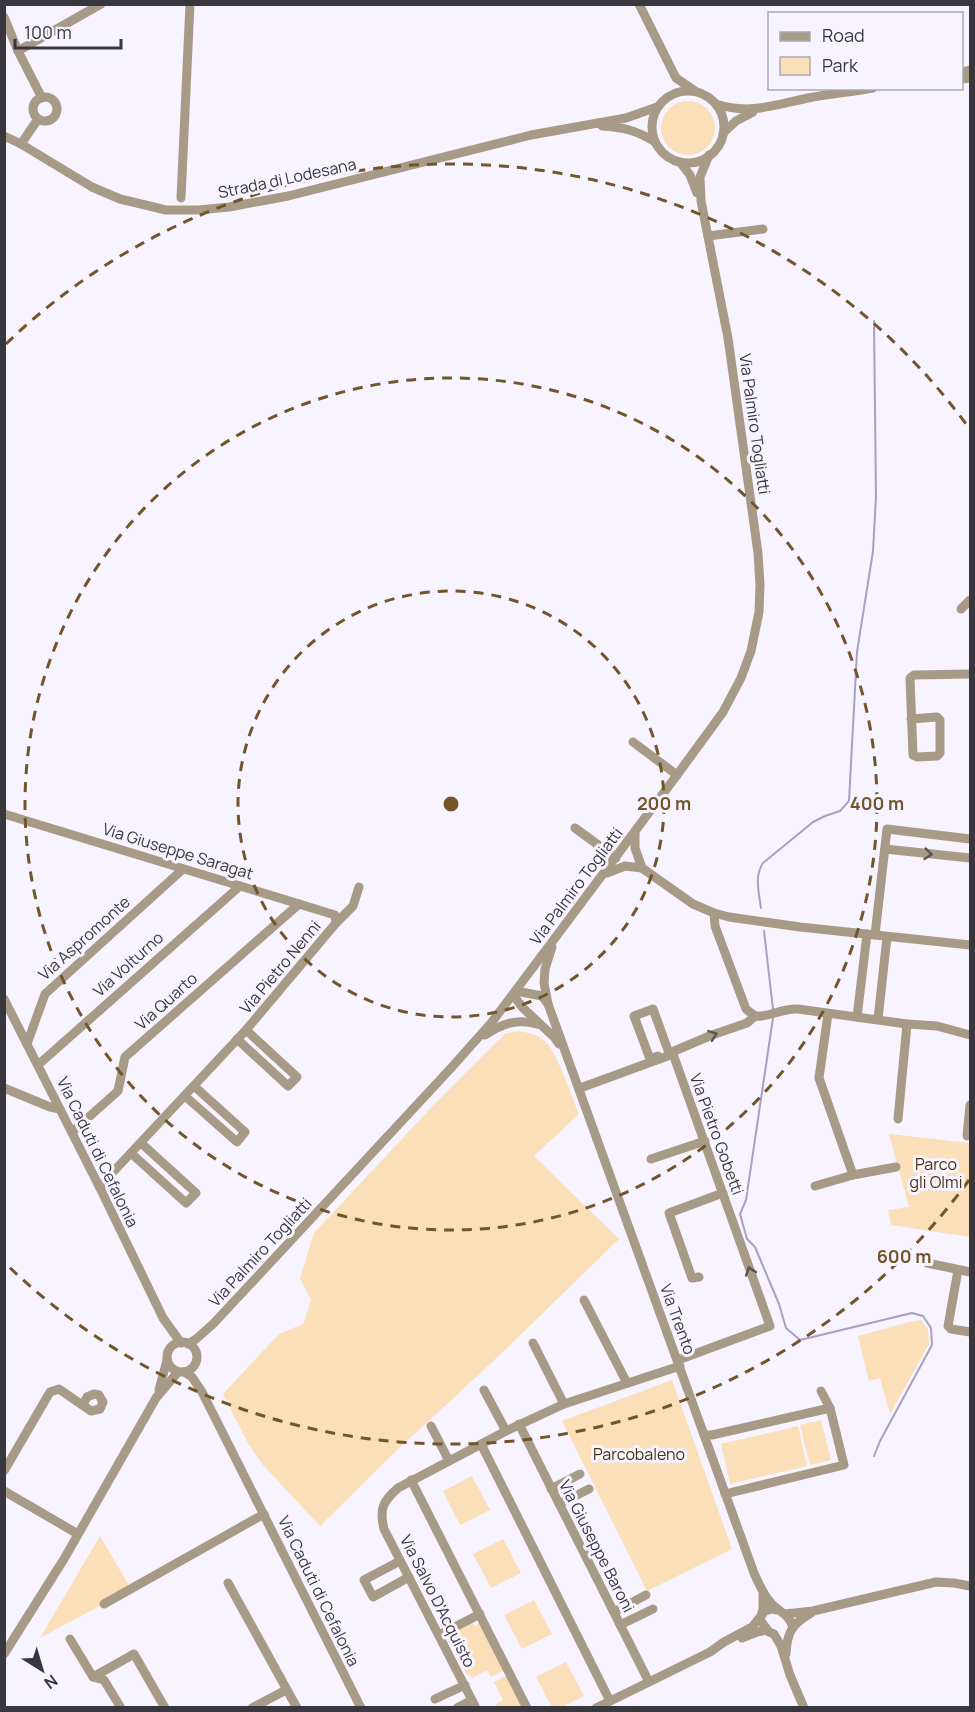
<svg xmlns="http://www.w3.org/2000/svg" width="975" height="1712" font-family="Manrope,sans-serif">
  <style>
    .green { fill: #fadfb8 }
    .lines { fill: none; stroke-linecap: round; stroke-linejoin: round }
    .stream { stroke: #a99fc4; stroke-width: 2 }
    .minor { stroke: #a79a86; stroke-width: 9 }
    .oneway { stroke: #5a5554 }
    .ring { fill: none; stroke: #725528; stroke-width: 3; stroke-dasharray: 10 8 }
    .labels { text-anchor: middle; stroke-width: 6; stroke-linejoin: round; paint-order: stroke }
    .street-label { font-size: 16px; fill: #39373e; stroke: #f7f4ff }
    .park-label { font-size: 16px; fill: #48330e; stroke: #f7f4ff }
    .centre { fill: #725528; stroke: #f7f4ff; stroke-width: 3 }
    .ring-label { font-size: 18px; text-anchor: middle; font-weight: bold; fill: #725528; stroke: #f7f4ff; stroke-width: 6; stroke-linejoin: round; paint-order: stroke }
  </style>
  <rect width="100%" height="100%" fill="#f7f4ff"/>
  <g class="green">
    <circle cx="688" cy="128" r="27"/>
    <path d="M519 1031C529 1033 537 1034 545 1041 557 1052 572 1097 579 1114L534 1156 619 1239 504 1351 393 1454 320 1526 263 1465 249 1445 223 1394 279 1334 303 1324 311 1300 300 1278 314 1233 428 1111 506 1033Z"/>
    <polygon points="889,1134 970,1143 970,1237 891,1225 888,1210 909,1207"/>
    <polygon points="921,1320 928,1329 929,1344 890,1414 880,1378 869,1381 858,1336 909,1322"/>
    <polygon points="672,1380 732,1549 647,1591 562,1421"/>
    <polygon points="821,1420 831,1460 810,1465 800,1425"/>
    <polygon points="798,1426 807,1466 730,1484 721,1444"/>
    <polygon points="472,1476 490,1510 460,1525 443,1491"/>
    <polygon points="100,1536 131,1589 40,1638"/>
    <polygon points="503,1539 521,1573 491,1588 473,1554"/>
    <polygon points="534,1600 552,1634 522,1649 504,1615"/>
    <polygon points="472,1622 475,1626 480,1623 505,1670 491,1677 487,1670 472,1678 469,1674 467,1675 447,1635"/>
    <polygon points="566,1662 584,1696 562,1707 552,1707 536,1677"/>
    <polygon points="508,1675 524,1707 498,1707 496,1704 503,1700 494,1682"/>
  </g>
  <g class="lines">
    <g class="stream">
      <path d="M761 908C759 893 754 876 763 863L813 822 825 816 840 811 849 801 857 652 873 551 876 497 874 321"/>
      <polyline points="764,931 773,1009"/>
      <polyline points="773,1018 746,1200 740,1214 747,1239 755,1247 779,1304 786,1328 800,1340 912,1313 923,1316 931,1328 932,1345 880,1441 874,1456"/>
    </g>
    <g class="minor">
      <polyline points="639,4 676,78 695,91"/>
      <polyline points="4,17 18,51 42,98"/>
      <polyline points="18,51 101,4"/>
      <polyline points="962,72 970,70"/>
      <polyline points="962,79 970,78"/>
      <circle cx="688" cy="127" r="36"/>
      <circle cx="45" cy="109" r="12"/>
      <path d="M716 104C749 115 775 105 808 98 829 94 851 92 873 88"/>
      <path d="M602 126C623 127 638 131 655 142"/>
      <polyline points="723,133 736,121 753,112"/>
      <polyline points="4,136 21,144 92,187 120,199 166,210 199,210 229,207 288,196 531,135 626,118 657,107"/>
      <polyline points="21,144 38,119"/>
      <polyline points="680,162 690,175 697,193"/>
      <polyline points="181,198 190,4"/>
      <polyline points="708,236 763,229"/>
      <polyline points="961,609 970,600"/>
      <polyline points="911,719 937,717 940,720 940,753 937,756 917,757 913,755 910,678 914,675 970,674"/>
      <polyline points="633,742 677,775"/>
      <polyline points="4,814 335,915 336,923"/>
      <polyline points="575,828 616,858"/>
      <polyline points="635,833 635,848 642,868 693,904 714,913 729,917 800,927 970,945"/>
      <polyline points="885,849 970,858"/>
      <polyline points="607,873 625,866 642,868"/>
      <polyline points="714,913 715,926 746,1009 755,1016"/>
      <polyline points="875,935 887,829 970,839"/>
      <path d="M552 947 545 969 544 983 548 1004 754 1573C759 1584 763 1594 771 1603 779 1612 789 1614 793 1627"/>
      <polyline points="516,991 542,996 548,1004"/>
      <polyline points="513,995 523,1008 554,1037 559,1044"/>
      <polyline points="4,999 100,1188 163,1318 181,1343"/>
      <polyline points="828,1014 819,1078 853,1175"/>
      <path d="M755 1016C768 1018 781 1008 798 1009L907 1024 937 1026 970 1035"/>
      <polyline points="857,1017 867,934"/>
      <polyline points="878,1019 887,937"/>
      <path d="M485 1035C501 1024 517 1018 537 1024"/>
      <polyline points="237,1039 288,1086 297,1077 246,1030"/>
      <polyline points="27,1044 45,994 183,869"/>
      <path d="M673 1054C706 1144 737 1235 770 1326L678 1360"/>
      <polyline points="658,1056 650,1059 634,1016 653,1009 669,1053"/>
      <polyline points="38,1065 240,886"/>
      <polyline points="583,1087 673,1054 672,1052 712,1035 747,1023 755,1016"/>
      <polyline points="4,1088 50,1107 60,1109"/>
      <polyline points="185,1096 237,1142 245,1132 194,1086"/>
      <polyline points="898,1119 907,1024"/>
      <polyline points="72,1132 118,1091 125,1057 299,904"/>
      <polyline points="967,1136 970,1105"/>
      <polyline points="132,1154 186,1203 196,1193 141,1143"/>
      <polyline points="651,1159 705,1141"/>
      <polyline points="815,1186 853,1175 896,1167"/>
      <polyline points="100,1188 113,1172 246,1030 336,923 353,906 359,887"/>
      <polyline points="927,1263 970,1272"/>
      <polyline points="958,1270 948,1326 951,1329 970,1332"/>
      <polyline points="699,1277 692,1278 669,1213 723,1193"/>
      <polyline points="584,1300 627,1383"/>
      <circle cx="182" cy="1357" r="15"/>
      <polyline points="533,1343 564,1404"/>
      <polyline points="188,1344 196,1339 213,1324 256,1278 452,1067 492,1022 677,775 723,712 741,678 751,651 759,612 760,585 758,553 728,338 701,201 700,177 709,155"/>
      <polyline points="184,1372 192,1377 202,1392 361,1708"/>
      <polyline points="159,1390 167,1360"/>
      <polyline points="484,1390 506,1431"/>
      <polyline points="821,1391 830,1408"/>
      <polyline points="519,1424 649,1682"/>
      <polyline points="431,1426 449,1461"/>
      <polyline points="704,1435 712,1435 830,1408 844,1465 725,1494"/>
      <polyline points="481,1444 610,1701"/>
      <polyline points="4,1471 50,1392 59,1389 91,1411 100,1409 103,1402 99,1395 94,1394 87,1397 83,1405"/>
      <polyline points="411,1480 527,1708"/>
      <polyline points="551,1489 580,1474"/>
      <polyline points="4,1491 78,1534"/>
      <polyline points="559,1504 589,1489"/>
      <polyline points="400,1561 364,1580 373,1597 409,1577"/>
      <polyline points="228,1583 297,1708"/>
      <polyline points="763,1592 763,1609 760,1620 769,1632 774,1634 781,1646 790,1675 804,1708"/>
      <polyline points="104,1604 264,1514"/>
      <polyline points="614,1612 646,1595"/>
      <polyline points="785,1614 813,1611 936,1582 954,1583 970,1586"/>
      <polyline points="620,1625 653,1609"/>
      <polyline points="439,1635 480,1614"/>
      <polyline points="742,1638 757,1632 767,1630"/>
      <polyline points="70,1639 93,1677 104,1680 121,1708"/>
      <polyline points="4,1654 64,1559 156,1398 178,1372"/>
      <path d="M786 1654C787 1632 792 1624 811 1613"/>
      <polyline points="93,1677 134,1654 165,1708"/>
      <polyline points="435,1699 465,1685"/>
      <polyline points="252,1708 286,1690"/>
      <polyline points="457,1708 472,1700"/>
      <path d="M476 1708 384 1529C379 1509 383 1501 398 1488L506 1431 564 1404 680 1366"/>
      <polyline points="596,1708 710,1652 724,1642 752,1627 765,1611 772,1609 776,1610"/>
    </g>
  </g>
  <defs><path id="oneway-chevron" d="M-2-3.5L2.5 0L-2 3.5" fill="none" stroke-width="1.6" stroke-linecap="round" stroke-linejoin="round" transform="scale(1.5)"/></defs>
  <g class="oneway">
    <use href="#oneway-chevron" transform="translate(928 854) rotate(6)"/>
    <use href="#oneway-chevron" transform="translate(713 1035) rotate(-20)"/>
    <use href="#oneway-chevron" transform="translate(750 1271) rotate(-110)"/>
  </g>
  <g class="ring">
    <circle cx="451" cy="804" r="213"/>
    <circle cx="451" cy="804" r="426"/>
    <path d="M969 1180A640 640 0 0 1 6 1264M6 344A640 640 0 0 1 969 428"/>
  </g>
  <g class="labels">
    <g class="street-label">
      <text transform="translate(287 178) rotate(-12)" y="6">Strada di Lodesana</text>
      <text transform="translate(755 424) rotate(82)" y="6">Via Palmiro Togliatti</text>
      <text transform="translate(178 851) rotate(17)" y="6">Via Giuseppe Saragat</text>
      <text transform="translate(576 886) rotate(-53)" y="6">Via Palmiro Togliatti</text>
      <text transform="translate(84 938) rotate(-42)" y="6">Via Aspromonte</text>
      <text transform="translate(128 964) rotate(-42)" y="6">Via Volturno</text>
      <text transform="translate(280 967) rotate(-50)" y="6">Via Pietro Nenni</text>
      <text transform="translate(166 1001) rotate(-42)" y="6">Via Quarto</text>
      <text transform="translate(717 1134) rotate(70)" y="6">Via Pietro Gobetti</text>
      <text transform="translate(98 1152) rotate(64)" y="6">Via Caduti di Cefalonia</text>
      <text transform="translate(260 1252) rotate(-47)" y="6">Via Palmiro Togliatti</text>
      <text transform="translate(678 1319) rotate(70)" y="6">Via Trento</text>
      <text transform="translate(597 1546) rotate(63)" y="6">Via Giuseppe Baroni</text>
      <text transform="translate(319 1591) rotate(64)" y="6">Via Caduti di Cefalonia</text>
      <text transform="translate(438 1601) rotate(63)" y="6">Via Salvo D'Acquisto</text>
    </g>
    <g class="park-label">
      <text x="936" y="1170">Parco<tspan x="936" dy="18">gli Olmi</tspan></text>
      <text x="639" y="1460">Parcobaleno</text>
    </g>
  </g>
  <circle cx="451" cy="804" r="9" class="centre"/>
  <g class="ring-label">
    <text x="664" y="810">200 m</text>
    <text x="877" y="810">400 m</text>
    <text x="904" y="1263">600 m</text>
  </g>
  <rect width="975" height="1712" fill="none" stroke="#39373e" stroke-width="12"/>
  <rect x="768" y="12" width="195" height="78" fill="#f7f4ff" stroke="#aba8b2" stroke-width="1.5"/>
  <rect x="780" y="32" width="30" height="9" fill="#a79a86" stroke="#aba8b2" stroke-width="1.5"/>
  <text x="822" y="42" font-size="18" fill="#39373e">Road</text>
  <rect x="780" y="57" width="30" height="18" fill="#fadfb8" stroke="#aba8b2" stroke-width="1.5"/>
  <text x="822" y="72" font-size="18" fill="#39373e">Park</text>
  <g transform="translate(42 1670) rotate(143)" stroke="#f7f4ff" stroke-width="4.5" paint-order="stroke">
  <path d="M0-4.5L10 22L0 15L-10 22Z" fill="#39373e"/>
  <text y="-9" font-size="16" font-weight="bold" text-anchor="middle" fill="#39373e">N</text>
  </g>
  <path d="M15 39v9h106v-9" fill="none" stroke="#39373e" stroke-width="3"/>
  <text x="24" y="39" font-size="18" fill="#39373e" stroke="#f7f4ff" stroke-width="4.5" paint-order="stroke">100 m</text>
</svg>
